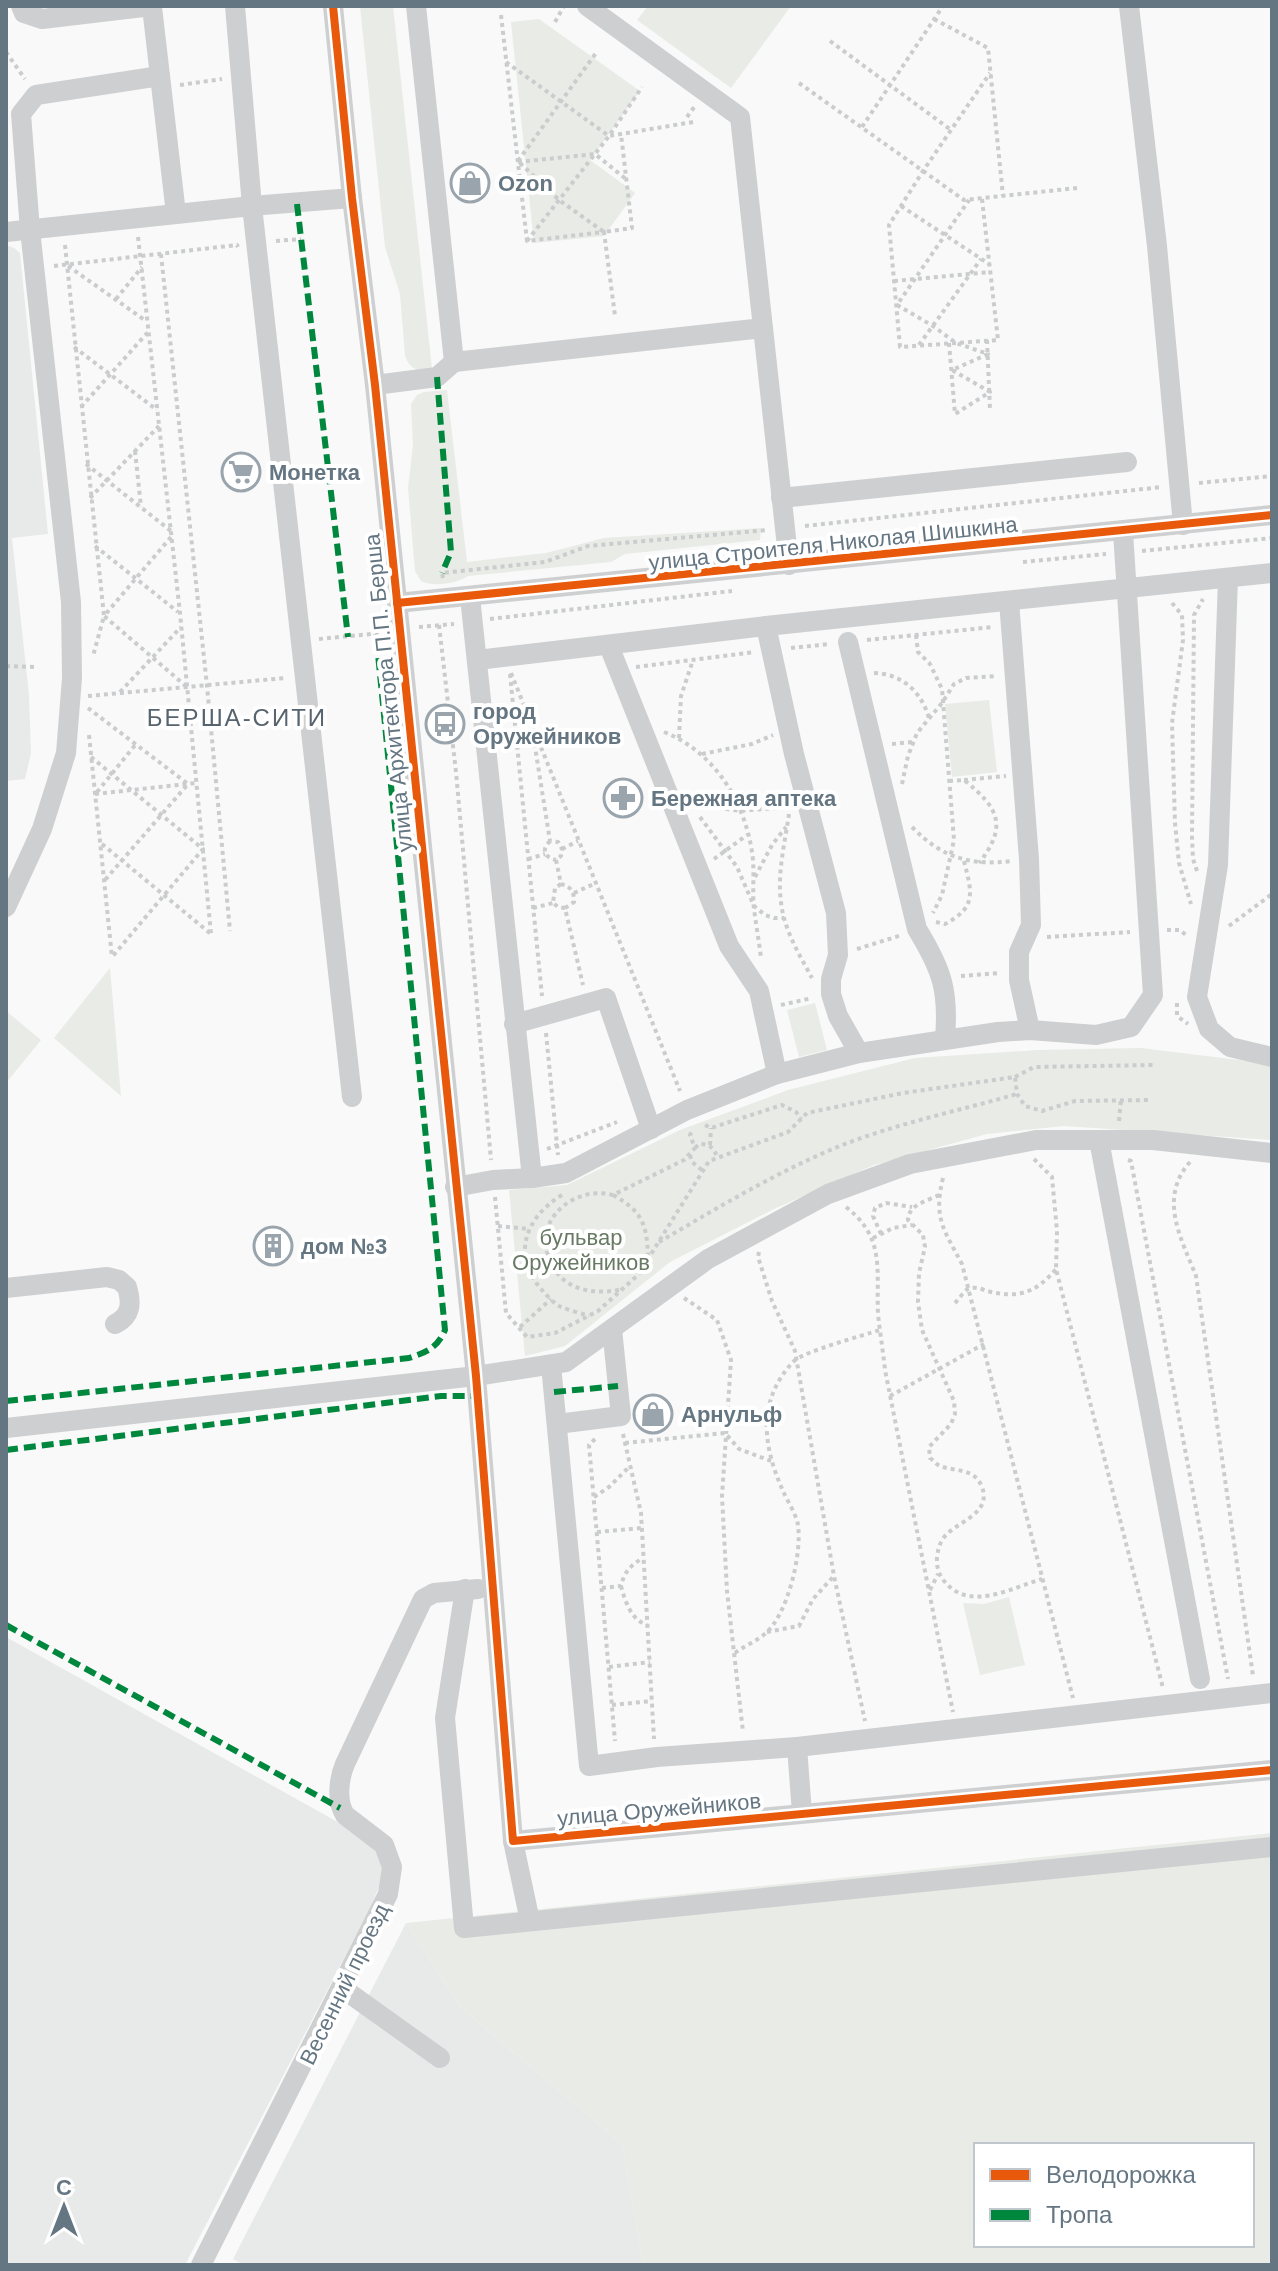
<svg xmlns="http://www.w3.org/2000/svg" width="1278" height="2271" font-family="Helvetica,sans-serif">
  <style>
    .built { fill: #e8e9e9 }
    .green { fill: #e8ebe6; fill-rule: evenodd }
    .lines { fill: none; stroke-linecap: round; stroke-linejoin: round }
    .path { stroke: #cbcccd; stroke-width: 4; stroke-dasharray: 4 4; stroke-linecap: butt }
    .minor { stroke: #cecfd0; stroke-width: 20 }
    .quiet { stroke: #00873e; stroke-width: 6; stroke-dasharray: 12 6; stroke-linecap: butt }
    .cycleway-casing { stroke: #fff; stroke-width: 13 }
    .cycleway { stroke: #e8590c; stroke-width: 8 }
    .labels { text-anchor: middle; stroke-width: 8; stroke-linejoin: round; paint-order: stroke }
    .poi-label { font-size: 22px; font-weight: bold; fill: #657683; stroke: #fff; text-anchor: start }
    .street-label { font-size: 22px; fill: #657683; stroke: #fff }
    .park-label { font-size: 22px; fill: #687a64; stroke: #fff }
    .neighbourhood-label { font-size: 24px; letter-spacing: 2px; fill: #57646e; stroke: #fff }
  </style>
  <rect width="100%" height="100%" fill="#f9f9f9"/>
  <g class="built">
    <polygon points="6,245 14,248 20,253 48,534 12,538 29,695 31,753 25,779 6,781"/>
    <polygon points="6,1637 370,1840 378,1851 382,1869 379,1887 369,1910 185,2265 6,2265"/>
    <polygon points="406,1923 461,2008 622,2144 643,2265 244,2265 233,2259"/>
  </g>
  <g class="green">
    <path d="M360 6H393L432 369C418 371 411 371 405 356L400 294 385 247Z"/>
    <polygon points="648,6 791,6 731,88 637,20"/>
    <polygon points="539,19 640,91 590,160 635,193 604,236 534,243 511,22"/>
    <path d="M447 390 467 562 546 553 604 538 761 528 760 540 625 554 611 562 468 576C456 584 434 587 421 581L415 571 408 488 413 445 411 404 417 395 424 392Z"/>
    <polygon points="989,700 997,772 952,777 945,704"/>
    <polygon points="110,968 121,1096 54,1038"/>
    <polygon points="815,1003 827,1050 799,1057 787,1010"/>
    <polygon points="6,1011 41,1040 6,1083"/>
    <polygon points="1141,1048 1272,1064 1272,1140 1064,1126 987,1134 874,1165 776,1208 670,1262 565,1346 525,1356 509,1190 567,1185 680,1130 788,1090 915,1058 1038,1050"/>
    <polygon points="1009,1597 1025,1665 980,1675 963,1603 984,1604"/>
    <path d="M1272 1833V2265H643L622 2144 461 2008 406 1923ZM976 2145H1252V2245H976Z"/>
  </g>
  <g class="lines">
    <g class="path">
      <polyline points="501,15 527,241 604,232 615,316"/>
      <polyline points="934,19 988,48 1003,196"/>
      <polyline points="555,22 564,6"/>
      <polyline points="830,41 951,130"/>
      <polyline points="6,52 25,79"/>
      <polyline points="506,62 609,136 693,122"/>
      <polyline points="799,83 964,200 1077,188"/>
      <polyline points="180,85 222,79"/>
      <polyline points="687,117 695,106"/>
      <polyline points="862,127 943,6"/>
      <polyline points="518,161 596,53"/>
      <polyline points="518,162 595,154 626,179"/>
      <polyline points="520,163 559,200 604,232 632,228 621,134"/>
      <polyline points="982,199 998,340 900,347 889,225 923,171 990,73"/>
      <polyline points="901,206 989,264"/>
      <polyline points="138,237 180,613 211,934"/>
      <polyline points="276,241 301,239"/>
      <polyline points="527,241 609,136 642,87"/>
      <polyline points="65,245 104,616 93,656"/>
      <polyline points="161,254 207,686 230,931"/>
      <polyline points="54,266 237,245 238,247"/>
      <polyline points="68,266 146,321"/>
      <polyline points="894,281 990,272"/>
      <polyline points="116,299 142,267"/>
      <polyline points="987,340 990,410"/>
      <polyline points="949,343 955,414 990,392 952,370 988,354 956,343 933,326 897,305 969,200"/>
      <polyline points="919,345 981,259"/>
      <polyline points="74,347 157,410"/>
      <polyline points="81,407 149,331"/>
      <polyline points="135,451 141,507"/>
      <polyline points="86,464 171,531"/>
      <polyline points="1199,483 1272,476"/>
      <polyline points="90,498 159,426"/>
      <polyline points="805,526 1162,487"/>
      <polyline points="171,537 104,616 187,687"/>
      <polyline points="95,546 178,612"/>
      <polyline points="1142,551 1272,538"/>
      <polyline points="1023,562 1106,554"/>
      <polyline points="443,578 442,573 545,562 588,546 768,530"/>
      <polyline points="1172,603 1182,615 1183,640 1172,723 1175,823 1179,863 1191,904"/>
      <polyline points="490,619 732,591"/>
      <polyline points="439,625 456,772 491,1160"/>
      <polyline points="419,627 454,624"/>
      <polyline points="916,635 918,652 930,664 942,689 954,840 942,895 933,913"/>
      <polyline points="319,639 382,633"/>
      <polyline points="867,640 993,627"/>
      <polyline points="791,648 830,644"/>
      <polyline points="6,666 37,667"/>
      <polyline points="636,667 755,652"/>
      <polyline points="511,673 680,1091"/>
      <path d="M874 673C902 674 921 691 929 718"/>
      <polyline points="510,674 542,996"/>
      <polyline points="120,692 181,627"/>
      <polyline points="88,696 285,678"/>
      <polyline points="88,708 188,784 105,880"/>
      <path d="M532 728 550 841 558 842 562 849 561 856 556 860 561 884C571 887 574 891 574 902L565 908 583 985"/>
      <path d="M664 732C714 752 744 800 752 852 755 871 752 890 754 909 756 925 759 941 761 958"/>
      <polyline points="89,735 112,957"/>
      <polyline points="679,738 681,696 693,660"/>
      <polyline points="892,744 913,742"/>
      <polyline points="702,754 752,744 773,735"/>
      <polyline points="91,757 203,849 112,957"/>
      <polyline points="964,780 1006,776"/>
      <path d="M949 781 964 780C999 808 1008 826 979 863"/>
      <polyline points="902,784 908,756 917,733 942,703 954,684 966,678 997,676"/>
      <polyline points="97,792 136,744"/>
      <polyline points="95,794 196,783"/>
      <polyline points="694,804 740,811 788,807"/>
      <path d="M789 814C785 842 777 874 781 902 784 930 799 954 812 978"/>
      <polyline points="700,817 737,867 754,906 765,915 774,918 784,918"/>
      <path d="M912 827C942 858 971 866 1012 861"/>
      <path d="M550 841C541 850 544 857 556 860"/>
      <polyline points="102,844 211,934"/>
      <polyline points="562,849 578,841"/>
      <polyline points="528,859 545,854"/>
      <polyline points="714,859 747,835"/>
      <polyline points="1197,871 1193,859 1192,837 1194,615 1203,599"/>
      <polyline points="755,877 772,845 786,827"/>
      <polyline points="561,884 555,888 553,903 558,907 565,908"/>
      <polyline points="574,893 596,883"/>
      <polyline points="533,908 553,903"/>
      <path d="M936 922 945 924C977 907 972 893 964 861"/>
      <polyline points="1229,926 1272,894"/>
      <polyline points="1167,930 1180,930 1187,936"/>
      <polyline points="1047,937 1130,932"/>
      <polyline points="857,949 902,935"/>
      <polyline points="961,976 1000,973"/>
      <polyline points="1177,1003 1177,1016 1188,1024"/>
      <polyline points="781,1005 812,998"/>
      <polyline points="546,1033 558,1155"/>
      <polyline points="1015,1077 1034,1067 1153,1065"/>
      <polyline points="1119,1121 1121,1099"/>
      <polyline points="705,1125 711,1128 782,1105 796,1112 801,1119"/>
      <polyline points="710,1145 711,1128"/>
      <path d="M695 1148 699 1144C711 1144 713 1148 718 1158"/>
      <polyline points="547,1149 617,1122"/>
      <polyline points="690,1155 692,1162 703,1171"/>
      <polyline points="1034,1159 1052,1177 1057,1231 1056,1269 1163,1688"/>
      <polyline points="1128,1160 1131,1161 1228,1679"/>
      <path d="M1190 1162C1158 1198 1181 1238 1196 1276L1253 1676"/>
      <path d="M943 1178C933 1218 944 1230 962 1264L1073 1698"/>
      <path d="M562 1195C526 1217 511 1254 541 1289 546 1295 553 1302 559 1306 568 1310 580 1313 589 1316"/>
      <path d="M613 1195C642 1211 647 1224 648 1257"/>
      <path d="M939 1195C927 1201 908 1205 908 1220L923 1235 925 1247 919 1273 918 1302 922 1330 954 1401 955 1414 951 1424 929 1447 930 1458C934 1461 936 1464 940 1466 955 1472 974 1467 982 1487 993 1517 950 1522 941 1542 935 1556 935 1571 945 1582 970 1612 1011 1588 1042 1579"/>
      <polyline points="495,1197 506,1313 527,1337 555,1333 598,1311 638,1275 709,1161 788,1132 807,1113 903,1093 1015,1077 1017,1094 1025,1106 1042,1111 1075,1101 1150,1100"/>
      <path d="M846 1207C886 1238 876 1271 878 1314 880 1333 883 1351 885 1370L953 1712"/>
      <polyline points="498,1226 529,1229"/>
      <polyline points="881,1234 873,1216 875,1208 886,1203 912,1207"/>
      <polyline points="873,1238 893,1228 912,1225"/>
      <path d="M659 1242C714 1210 770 1176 828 1151 888 1125 955 1112 1017 1094"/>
      <polyline points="759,1252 758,1257 772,1301 795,1351 834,1576 865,1721"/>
      <path d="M619 1290C590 1295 559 1289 549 1257 547 1252 544 1245 544 1240 549 1207 582 1187 613 1195L684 1160 695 1148 690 1135 693 1129"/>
      <polyline points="684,1298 717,1320 731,1360 722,1496 727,1591 743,1732"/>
      <path d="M955 1303C959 1299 964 1291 968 1289 974 1286 982 1289 987 1291 1018 1299 1036 1293 1056 1269"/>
      <polyline points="520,1327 551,1299"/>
      <polyline points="890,1396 984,1344"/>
      <polyline points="623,1434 641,1513 654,1739"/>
      <polyline points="595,1439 589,1445 615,1741"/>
      <polyline points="625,1443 725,1433 739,1449 771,1461"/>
      <polyline points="594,1497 609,1487 630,1466"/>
      <polyline points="597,1532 642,1528"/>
      <path d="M621 1586C625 1601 631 1620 647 1625"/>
      <path d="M602 1588 621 1586C624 1572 631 1565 643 1558"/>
      <polyline points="930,1590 938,1574"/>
      <polyline points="767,1632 799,1626 813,1599 833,1577"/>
      <path d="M735 1653C744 1646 757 1641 766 1633 788 1613 802 1554 798 1525 796 1514 788 1502 783 1491 763 1446 756 1401 794 1361 803 1352 864 1335 880 1330"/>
      <polyline points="609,1667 650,1662"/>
      <polyline points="612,1705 652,1701"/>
    </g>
    <g class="minor">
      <polyline points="21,6 24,13 42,19 152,6"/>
      <polyline points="235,6 252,206 352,198"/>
      <polyline points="333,6 352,198 375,385 476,1376 513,1841 1272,1770"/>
      <polyline points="1129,6 1157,246 1183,525"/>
      <polyline points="152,7 160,76"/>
      <polyline points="6,232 252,206 352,1097"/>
      <polyline points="763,328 789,565"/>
      <polyline points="454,362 763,328 740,117 587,6"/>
      <polyline points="375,385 437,377 454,362 416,6"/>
      <polyline points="781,498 1127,462"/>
      <polyline points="1228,578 1218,865 1197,997 1209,1029 1230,1047 1272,1057"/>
      <polyline points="470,597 532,1178"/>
      <polyline points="1009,601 1029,859 1031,925 1019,952 1019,980 1030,1030"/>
      <polyline points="397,603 1272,515"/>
      <polyline points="766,626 794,754 836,913 838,955 831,979 831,994 838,1016 859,1053"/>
      <path d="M848 642 917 929C942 970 949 990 945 1039"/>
      <polyline points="609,646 729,946 759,991 777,1074"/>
      <polyline points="477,660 766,626 1272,573"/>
      <polyline points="6,907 42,829 66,753 72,678 71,602 30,230 21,114 36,95 160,76 176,214"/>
      <polyline points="514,1024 606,998 651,1129"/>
      <polyline points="1099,1140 1153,1140 1272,1153"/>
      <polyline points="455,1187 493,1180 532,1178 566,1173 687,1110 777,1074 859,1053 998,1032 1030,1030 1096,1035 1131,1027 1153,995 1123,532"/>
      <path d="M6 1288 107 1277 119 1280 127 1287C132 1304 131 1316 115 1324"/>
      <polyline points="551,1365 589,1766 657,1757 797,1747 1272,1693"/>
      <polyline points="557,1424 621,1416 612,1329"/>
      <polyline points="6,1428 476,1376 566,1362 708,1259 828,1194 910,1164 1036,1140 1099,1140 1200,1679"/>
      <polyline points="465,1589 445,1718 464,1928 1272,1847"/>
      <polyline points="797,1747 802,1813"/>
      <polyline points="513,1841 530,1921"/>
      <polyline points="342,1988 440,2058"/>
      <path d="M201 2265 388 1894 392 1867 384 1845 345 1815C336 1801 339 1778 345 1764L423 1599 434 1593 478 1589"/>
    </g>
    <g class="quiet">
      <polyline points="297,204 348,637"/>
      <polyline points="437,377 451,552 442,573"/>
      <polyline points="554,1392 618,1386"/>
      <path d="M6 1401 409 1358C427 1352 437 1348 445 1330L376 634"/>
      <polyline points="6,1450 441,1396 477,1396"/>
      <polyline points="6,1625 340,1808"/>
    </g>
    <defs>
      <g id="cycleway">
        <polyline points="333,6 352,198 375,385 476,1376 513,1841 1272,1770"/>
        <polyline points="397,603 1272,515"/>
      </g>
    </defs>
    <use href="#cycleway" class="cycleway-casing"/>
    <use href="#cycleway" class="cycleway"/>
  </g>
  <defs>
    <symbol id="shop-ring" viewBox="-11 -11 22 22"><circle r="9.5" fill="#fff" stroke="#99a4ac" stroke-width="1.5"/><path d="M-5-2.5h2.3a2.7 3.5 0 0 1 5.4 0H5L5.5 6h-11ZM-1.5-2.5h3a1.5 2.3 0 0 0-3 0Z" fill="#99a4ac"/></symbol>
    <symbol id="supermarket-ring" viewBox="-11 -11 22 22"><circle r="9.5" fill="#fff" stroke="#99a4ac" stroke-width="1.5"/><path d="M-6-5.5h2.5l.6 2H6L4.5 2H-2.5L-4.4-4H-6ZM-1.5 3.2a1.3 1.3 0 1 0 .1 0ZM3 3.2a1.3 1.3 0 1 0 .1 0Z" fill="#99a4ac"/></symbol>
    <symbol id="bus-ring" viewBox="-11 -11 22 22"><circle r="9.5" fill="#fff" stroke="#99a4ac" stroke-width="1.5"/><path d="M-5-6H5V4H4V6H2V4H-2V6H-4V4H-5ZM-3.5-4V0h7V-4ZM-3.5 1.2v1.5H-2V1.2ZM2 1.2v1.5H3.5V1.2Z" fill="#99a4ac"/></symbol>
    <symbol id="pharmacy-ring" viewBox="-11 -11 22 22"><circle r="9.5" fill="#fff" stroke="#99a4ac" stroke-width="1.5"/><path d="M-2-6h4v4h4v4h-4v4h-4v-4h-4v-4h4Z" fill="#99a4ac"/></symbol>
    <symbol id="building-ring" viewBox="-11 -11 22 22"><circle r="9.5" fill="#fff" stroke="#99a4ac" stroke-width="1.5"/><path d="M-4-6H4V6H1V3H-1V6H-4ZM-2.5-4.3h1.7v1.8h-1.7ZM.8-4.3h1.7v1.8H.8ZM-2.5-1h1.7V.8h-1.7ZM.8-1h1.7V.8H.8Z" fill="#99a4ac"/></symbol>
  </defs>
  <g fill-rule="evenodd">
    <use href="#shop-ring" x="448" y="161" width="44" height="44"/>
    <use href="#supermarket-ring" x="219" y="450" width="44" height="44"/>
    <use href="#bus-ring" x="423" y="702" width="44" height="44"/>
    <use href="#pharmacy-ring" x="601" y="776" width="44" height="44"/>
    <use href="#building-ring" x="251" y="1224" width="44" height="44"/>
    <use href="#shop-ring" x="631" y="1392" width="44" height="44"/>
  </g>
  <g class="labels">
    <g class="poi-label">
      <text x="498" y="191">Ozon</text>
      <text x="269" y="480">Монетка</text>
      <text x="473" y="719">город<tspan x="473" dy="25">Оружейников</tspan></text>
      <text x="651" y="806">Бережная аптека</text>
      <text x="301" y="1254">дом №3</text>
      <text x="681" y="1422">Арнульф</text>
    </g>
    <g class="street-label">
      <text transform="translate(833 543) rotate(-6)" y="8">улица Строителя Николая Шишкина</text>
      <text transform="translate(388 693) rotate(-96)" y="8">улица Архитектора П.П. Берша</text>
      <text transform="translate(659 1809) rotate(-5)" y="8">улица Оружейников</text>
      <text transform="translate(344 1984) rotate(-64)" y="8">Весенний проезд</text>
    </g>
    <g class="park-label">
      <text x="581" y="1245">бульвар<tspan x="581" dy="25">Оружейников</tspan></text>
    </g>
    <g class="neighbourhood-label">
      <text x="237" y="726">БЕРША-СИТИ</text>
    </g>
  </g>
  <rect width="1278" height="2271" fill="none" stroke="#657683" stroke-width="16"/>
  <rect x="974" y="2143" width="280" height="104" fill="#ffffff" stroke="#c1c8cd" stroke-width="2"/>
  <rect x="990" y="2169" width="40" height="12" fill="#e8590c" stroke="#c1c8cd" stroke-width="2"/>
  <text x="1046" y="2183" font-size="24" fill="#657683">Велодорожка</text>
  <rect x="990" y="2209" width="40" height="12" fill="#00873e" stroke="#c1c8cd" stroke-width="2"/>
  <text x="1046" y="2223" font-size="24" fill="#657683">Тропа</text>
  <g transform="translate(64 2207)" stroke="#ffffff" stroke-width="6" paint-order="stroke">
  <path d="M0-6L14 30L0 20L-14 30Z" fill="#657683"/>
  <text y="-12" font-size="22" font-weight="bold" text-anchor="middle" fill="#657683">С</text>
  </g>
</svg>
